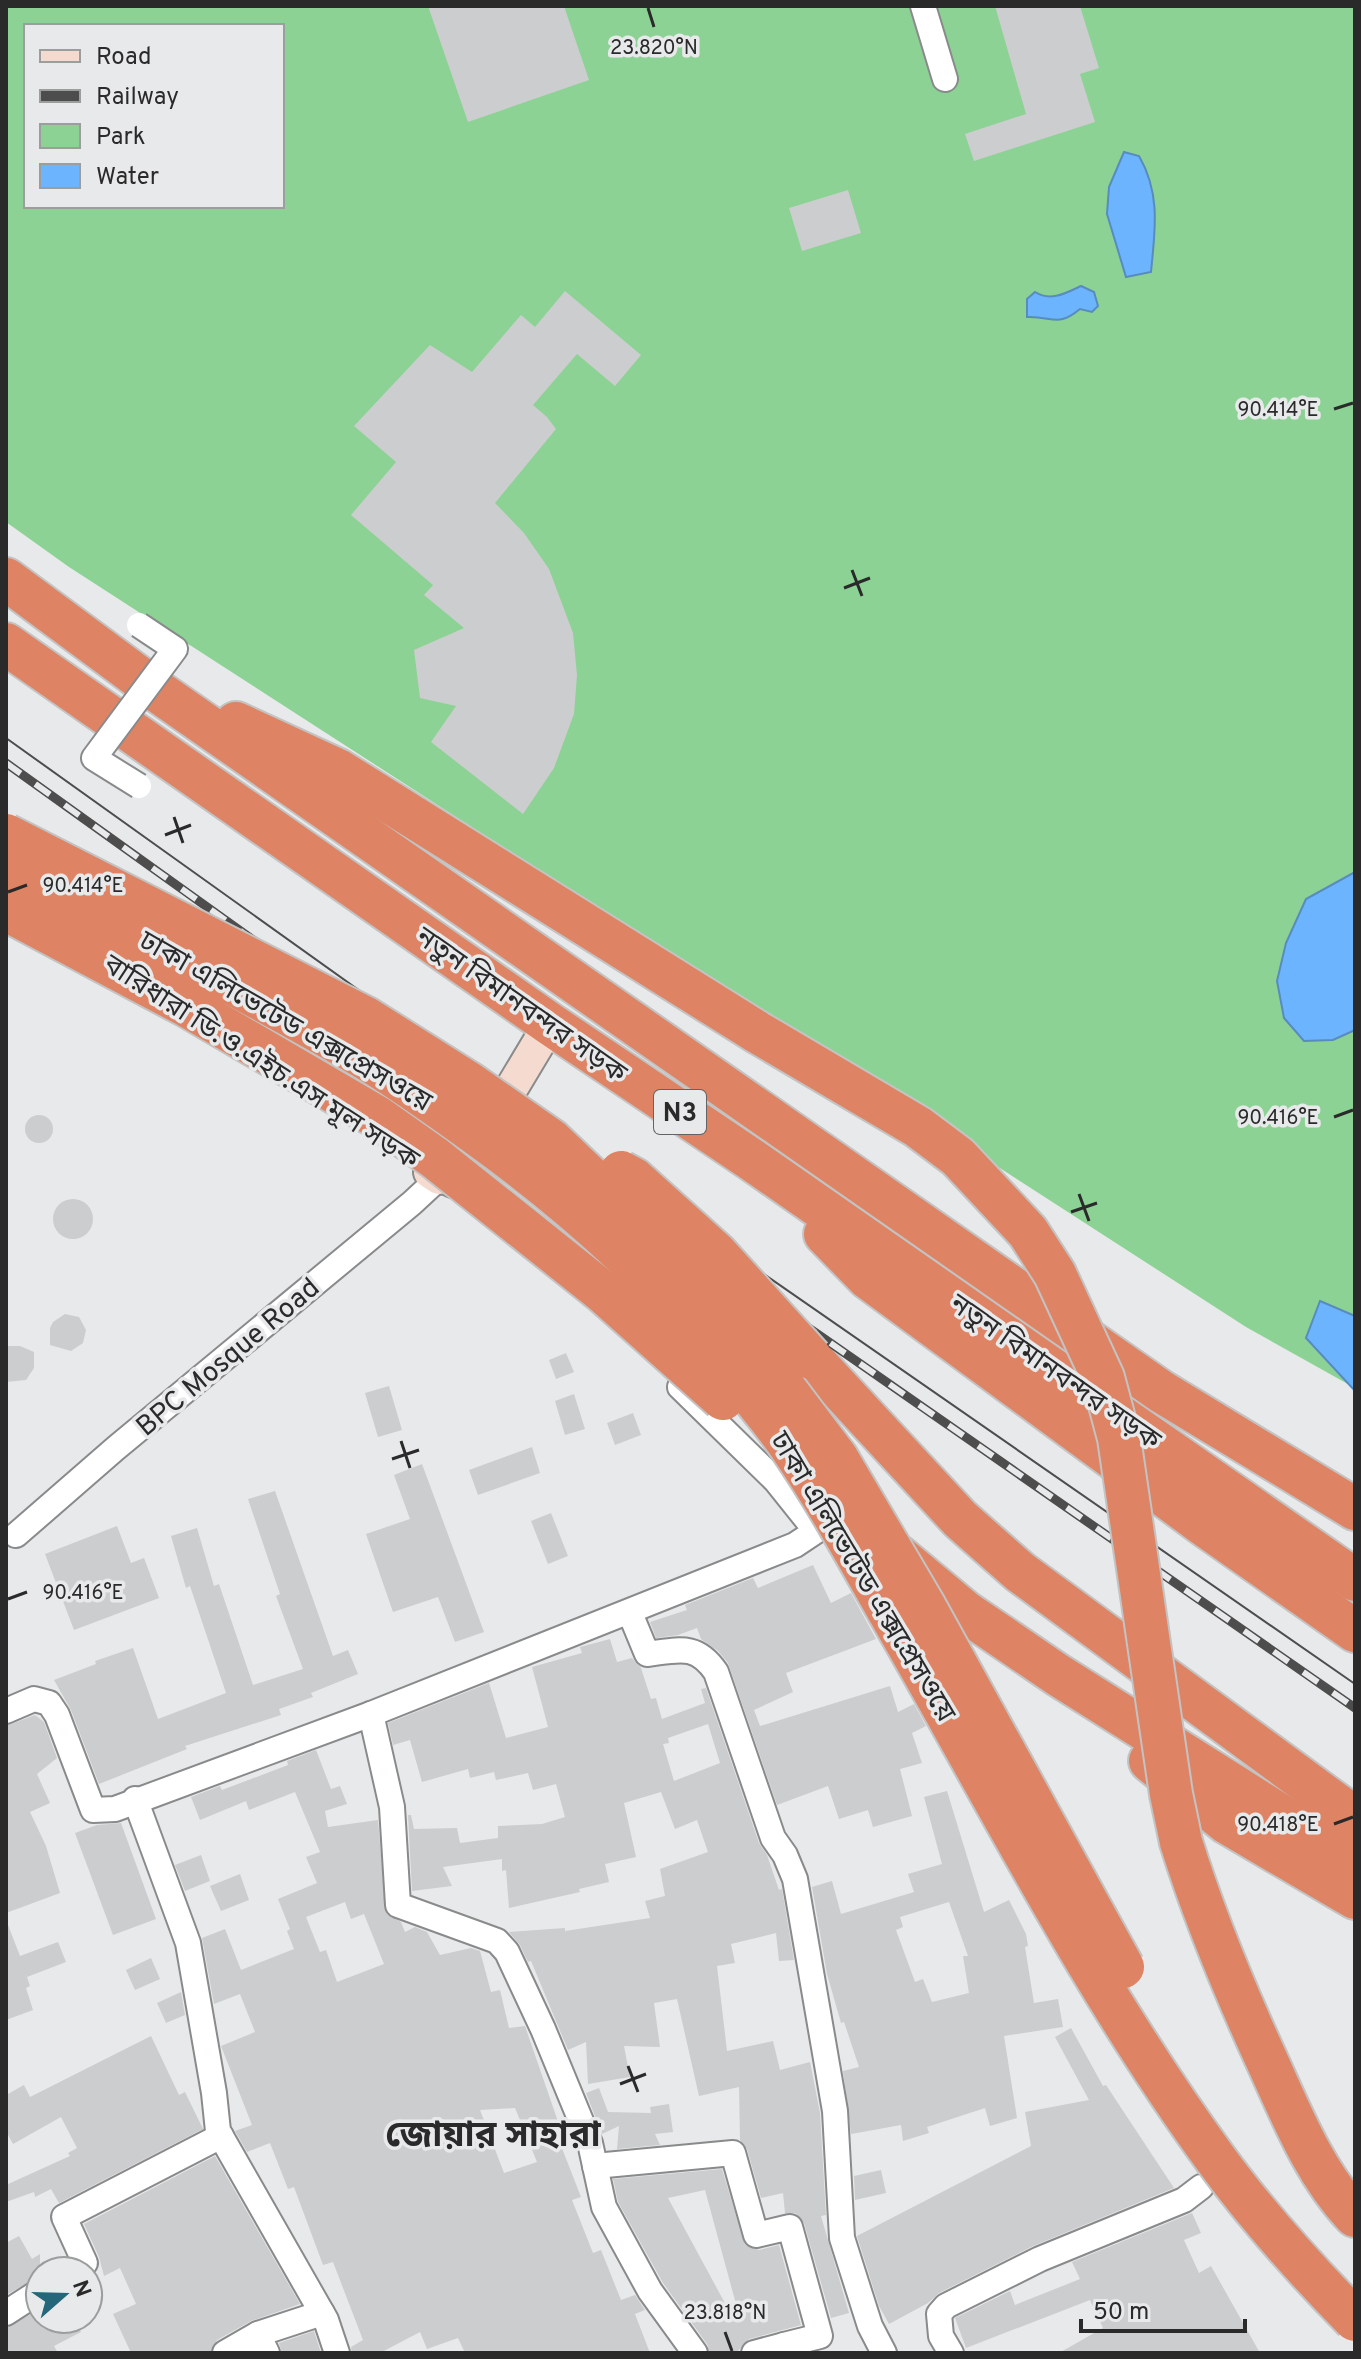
<svg xmlns="http://www.w3.org/2000/svg" width="1361" height="2359" font-family="Overpass,'Noto Sans Bengali',sans-serif">
  <style>
    .green { fill: #8cd294; fill-rule: evenodd }
    .water { fill: #6cb4fe; stroke: #588bbe; stroke-width: 2 }
    .building { fill: #cccdce; fill-rule: evenodd }
    .lines { fill: none; stroke-linecap: round; stroke-linejoin: round }
    .street-casing { stroke: #898a8b; stroke-width: 28 }
    .secondary-casing { stroke: #898a8b; stroke-width: 36 }
    .highway-casing { stroke: #c3c3c3; stroke-width: 46 }
    .street { stroke: #fff; stroke-width: 24 }
    .secondary { stroke: #f5dad0; stroke-width: 32 }
    .highway { stroke: #de8464; stroke-width: 42 }
    .tram { stroke: #4d4d4d; stroke-width: 2 }
    .rail-casing { stroke: #4d4d4d; stroke-width: 9 }
    .rail { stroke: #e8e9ea; stroke-width: 6; stroke-dasharray: 18; stroke-linecap: butt }
    .street-bridge-casing { stroke: #898a8b; stroke-width: 28; stroke-linecap: butt }
    .highway-bridge-casing { stroke: #c3c3c3; stroke-width: 46; stroke-linecap: butt }
    .street-bridge { stroke: #fff; stroke-width: 24 }
    .highway-bridge { stroke: #de8464; stroke-width: 42 }
    .ticks { fill: none; stroke: #2a2a2a; stroke-width: 3 }
    .labels { text-anchor: middle; stroke-width: 7; stroke-linejoin: round; paint-order: stroke }
    .shield { fill: #e8e9ea; stroke: #636364; stroke-width: 2 }
    .shield-label { font-size: 26px; font-weight: bold; fill: #2a2a2a }
    .street-label { font-size: 28px; fill: #2a2a2a; stroke: #e8e9ea }
    .district-label { font-size: 36px; font-weight: bold; fill: #2a2a2a; stroke: #e8e9ea }
    .ticks-label { font-size: 20px; text-anchor: middle; fill: #2a2a2a; stroke: #e8e9ea; stroke-width: 7; stroke-linejoin: round; paint-order: stroke }
  </style>
  <rect width="100%" height="100%" fill="#e8e9ea"/>
  <path class="green" d="M6 6H1355V1388L1246 1327 69 567 6 522ZM26 26H282V206H26Z"/>
  <g class="water">
    <path d="M1124 152 1139 156C1161 194 1155 230 1151 272L1126 277 1107 214 1109 187Z"/>
    <path d="M1081 286 1094 292 1098 306 1092 312 1080 309C1057 328 1053 316 1027 317V299L1035 292C1051 302 1066 293 1081 286Z"/>
    <polygon points="1355,872 1355,1030 1333,1040 1304,1041 1284,1018 1277,981 1286,943 1306,899"/>
    <polygon points="1320,1301 1355,1316 1355,1391 1306,1338"/>
  </g>
  <g class="building">
    <polygon points="428,6 564,6 589,80 468,122"/>
    <polygon points="995,6 1080,6 1099,68 1080,74 1095,122 974,161 965,134 1026,114"/>
    <polygon points="848,190 861,233 802,251 789,208"/>
    <polygon points="565,291 641,355 615,386 577,354 533,405 547,417 556,429 495,503 524,533 549,569 573,633 577,675 574,714 554,768 523,814 431,742 456,706 420,698 414,650 464,628 424,595 433,585 351,515 396,462 354,426 430,345 472,372 521,315 535,327"/>
    <circle cx="39" cy="1129" r="14"/>
    <circle cx="73" cy="1219" r="20"/>
    <polygon points="65,1314 79,1317 86,1330 83,1343 71,1351 50,1345 50,1328 53,1322"/>
    <polygon points="6,1346 20,1346 34,1352 34,1368 26,1380 6,1382"/>
    <polygon points="566,1353 574,1372 556,1379 549,1360"/>
    <polygon points="389,1386 402,1430 378,1437 365,1393"/>
    <polygon points="574,1394 585,1429 565,1435 555,1401"/>
    <polygon points="633,1413 641,1435 615,1445 607,1423"/>
    <polygon points="532,1447 540,1473 478,1495 469,1470"/>
    <polygon points="422,1464 484,1632 455,1642 438,1597 393,1612 366,1534 410,1519 394,1475"/>
    <polygon points="275,1491 333,1656 348,1650 358,1674 311,1693 313,1697 279,1709 281,1715 185,1746 187,1749 99,1784 71,1710 54,1680 96,1664 95,1661 133,1648 158,1719 226,1693 190,1586 186,1588 171,1536 197,1528 214,1586 219,1584 253,1685 303,1669 276,1596 280,1594 248,1499"/>
    <polygon points="551,1513 568,1556 548,1564 531,1521"/>
    <polygon points="117,1526 131,1563 144,1558 159,1598 74,1630 45,1554"/>
    <polygon points="813,1565 831,1603 851,1593 876,1639 786,1673 793,1692 754,1710 760,1726 890,1686 898,1712 914,1704 926,1726 912,1733 922,1763 900,1769 912,1816 873,1827 868,1810 839,1819 828,1786 777,1805 728,1663 718,1651 701,1639 697,1628 678,1635 656,1638 650,1622 687,1610 685,1605 753,1578 758,1588"/>
    <path d="M610 1639 617 1662 632 1658 641 1668 651 1699 656 1698 662 1719 705 1703 701 1689 706 1688 759 1843 767 1855 779 1890 782 1889 794 1960 779 1961 776 1933 731 1944 735 1963 717 1966 727 2051 773 2041 780 2070 810 2062 820 2113 826 2215 821 2216 849 2313 831 2318 804 2223 795 2213H785L783 2193 761 2198 747 2149 740 2140 739 2087 699 2096 677 1999 654 2003 660 2047 624 2046 630 2077 588 2084 586 2042 568 2050 531 1961 528 1962 520 1945 509 1932 565 1928V1931L650 1918 645 1901 665 1896 660 1869 708 1852 697 1820 675 1829 661 1792 624 1803 636 1857 605 1864 609 1882 579 1889 580 1892 509 1908 506 1870 502 1871V1859L443 1867 452 1886 412 1891 408 1815H411L414 1829 457 1828 460 1843 498 1838V1826L542 1824 565 1817 556 1784 533 1790 528 1773 496 1780 494 1772 470 1778 468 1769 422 1782 410 1740 393 1745 388 1723 489 1683 506 1738 548 1727 532 1667 582 1653 580 1647ZM708 1724 720 1763 674 1781 663 1744 669 1743 668 1738Z"/>
    <polygon points="35,1715 44,1722 57,1758 37,1774 50,1803 30,1812 46,1846 60,1893 6,1913 6,1726"/>
    <path d="M316 1750 331 1789 340 1786 347 1804 325 1811 328 1827 378 1820 386 1913 401 1922 405 1932 415 1927 427 1932 440 1955 471 1948 480 1951 491 1992 500 1990 509 2028 525 2026 563 2136 558 2138 581 2197 572 2200 593 2253 601 2250 621 2300 635 2295 645 2310 635 2314 650 2353H465L458 2338 427 2349 420 2332 380 2353H352L351 2347 363 2340 333 2262 323 2265 294 2187 288 2189 270 2143 247 2152 235 2131 252 2125 221 2046 255 2032 240 1994 214 2004 202 1938 225 1929 241 1970 294 1949 287 1931 290 1929 278 1899 317 1883 306 1857 320 1852 295 1792 249 1810 246 1801 200 1820 191 1797 220 1786 222 1790 288 1765 287 1761ZM345 1902 351 1919 364 1914 384 1964 337 1982 326 1950 320 1952 306 1917ZM515 2108 537 2162 504 2173 480 2110Z"/>
    <path d="M947 1791 984 1912 1009 1900 1026 1934 1028 1946 1025 1947 1034 2003 1058 1999 1063 2027 1004 2036 1017 2118 990 2126 985 2108 927 2127 929 2133 903 2141 901 2125 851 2134 843 2071 859 2067 844 2022 841 2023 827 1974 812 1887 832 1881 841 1914 914 1892 908 1874 942 1864 924 1797ZM949 1902 968 1956H963L969 1993 932 2002 923 1979 915 1982 896 1930 903 1927 900 1917Z"/>
    <polygon points="121,1823 156,1919 113,1935 75,1833 97,1825"/>
    <polygon points="201,1855 210,1881 185,1891 175,1865"/>
    <polygon points="240,1874 249,1900 221,1911 210,1886"/>
    <polygon points="8,1925 20,1956 58,1942 66,1962 27,1977 30,1986 26,1988 33,2010 6,2020 6,1926"/>
    <polygon points="151,1958 160,1979 135,1990 126,1970"/>
    <polygon points="181,1992 185,2015 166,2023 157,2003"/>
    <polygon points="1071,2028 1103,2086 1106,2085 1174,2188 1033,2246 939,2293 928,2303 889,2324 879,2306 857,2236 1031,2146 1025,2112 1089,2100 1055,2037"/>
    <polygon points="151,2036 179,2095 185,2092 203,2129 59,2203 51,2189 35,2197 34,2192 6,2202 6,2185 70,2156 68,2153 77,2148 61,2117 13,2144 6,2131 6,2095 24,2085 30,2097"/>
    <polygon points="599,2088 608,2112 651,2113 650,2107 669,2104 673,2132 655,2134 660,2145 617,2149 619,2126 602,2134 586,2093"/>
    <polygon points="215,2156 300,2304 251,2321 217,2340 210,2353 131,2353 113,2314 136,2304 120,2268 104,2276 99,2257 84,2224"/>
    <path d="M722 2169 745 2245 759 2250 779 2245 801 2325 749 2339 736 2353H710L707 2344 663 2283 618 2202 613 2179ZM705 2190 739 2315 733 2318 668 2198Z"/>
    <polygon points="881,2170 886,2193 855,2200 854,2176"/>
    <polygon points="1192,2213 1201,2233 1184,2240 1199,2273 1211,2266 1260,2353 1059,2353 1103,2328 1090,2300 966,2348 955,2318 1010,2291 1015,2305 1080,2279 1072,2262"/>
    <polygon points="19,2236 32,2259 40,2254 40,2276 6,2295 6,2243"/>
    <polygon points="40,2309 40,2319 75,2319 81,2332 54,2346 58,2353 6,2353 6,2328"/>
    <polygon points="314,2331 321,2353 282,2353 279,2343"/>
  </g>
  <g class="lines">
    <defs>
      <g id="street">
        <polyline points="923,6 945,79"/>
        <polyline points="16,1535 116,1448 412,1203 439,1178 452,1185"/>
        <path d="M630 1613 647 1654C679 1650 696 1643 716 1672L773 1838 785 1855 795 1879 835 2111 842 2238 870 2326 884 2353"/>
        <polyline points="6,1711 34,1699 49,1703 57,1715 93,1810 115,1809 371,1714 795,1545 816,1531 776,1481 680,1387"/>
        <polyline points="371,1714 392,1807 398,1905 497,1941 507,1952 543,2029 590,2143 604,2207 650,2291 695,2353"/>
        <polyline points="135,1799 188,1943 214,2093 218,2131 326,2320 337,2353"/>
        <polyline points="595,2166 733,2153 756,2235 790,2227 820,2336 784,2345 787,2353"/>
        <polyline points="72,2271 85,2263 64,2217 221,2136"/>
        <polyline points="6,2313 40,2291"/>
        <polyline points="258,2334 322,2313"/>
        <polyline points="225,2353 258,2334 267,2353"/>
        <polyline points="754,2353 784,2345"/>
        <polyline points="951,2353 941,2336 939,2314 946,2306 1040,2259 1184,2200 1201,2187"/>
      </g>
      <polyline id="secondary" points="430,1172 439,1178 496,1114 550,1024"/>
      <g id="highway">
        <polyline points="6,579 160,693 1162,1392 1355,1509"/>
        <polyline points="6,644 550,1024 752,1160 1355,1580"/>
        <polyline points="236,723 338,770 757,1032"/>
        <polyline points="825,1234 868,1278 1204,1525 1355,1631"/>
        <polyline points="811,1358 960,1519 1020,1572 1355,1818"/>
        <polyline points="898,1556 964,1611 1058,1675 1355,1862"/>
        <polyline points="1150,1761 1227,1823 1355,1898"/>
        <path d="M1181 1842C1205 1919 1235 1991 1268 2063 1292 2116 1315 2174 1355 2216"/>
      </g>
    </defs>
    <use href="#street" class="street-casing"/>
    <use href="#secondary" class="secondary-casing"/>
    <use href="#highway" class="highway-casing"/>
    <use href="#street" class="street"/>
    <use href="#secondary" class="secondary"/>
    <use href="#highway" class="highway"/>
    <polyline class="tram" points="6,738 507,1096 1355,1684"/>
    <defs>
      <polyline id="rail" points="6,763 496,1114 816,1333 1355,1708"/>
    </defs>
    <use href="#rail" class="rail-casing"/>
    <use href="#rail" class="rail"/>
    <defs>
      <polyline id="street-bridge" points="139,786 94,758 175,649 139,625"/>
      <g id="highway-bridge">
        <polyline points="6,835 366,1018 469,1083 551,1140 684,1267 739,1328 837,1458 926,1609 1123,1967"/>
        <path d="M6 867C127 929 249 990 366 1059 404 1082 440 1108 476 1134 578 1207 671 1292 749 1392 763 1411 779 1429 792 1449 834 1511 869 1578 906 1642 1005 1816 1097 1996 1215 2158 1257 2216 1306 2270 1355 2320"/>
        <polyline points="6,910 187,1006 377,1117 435,1158 603,1292 723,1399"/>
        <polyline points="757,1032 918,1127 958,1157 1028,1232 1055,1274 1103,1378 1119,1438 1171,1794 1181,1842"/>
        <polyline points="621,1172 634,1179 716,1253 811,1358"/>
      </g>
    </defs>
    <use href="#street-bridge" class="street-bridge-casing"/>
    <use href="#highway-bridge" class="highway-bridge-casing"/>
    <use href="#street-bridge" class="street-bridge"/>
    <use href="#highway-bridge" class="highway-bridge"/>
  </g>
  <path class="ticks" d="M648 8 654 27M1334 409 1353 403M852 570 862 596M844 588 870 578M174 817 183 843M165 835 191 825M8 892 27 885M1334 1117 1353 1110M1079 1194 1089 1221M1071 1212 1097 1203M401 1441 410 1468M392 1459 419 1450M8 1599 27 1592M1334 1824 1353 1817M628 2066 638 2092M620 2084 646 2074M725 2332 732 2351"/>
  <g class="labels">
    <rect class="shield" x="654" y="1090" width="52" height="44" rx="6"/>
    <g class="shield-label">
      <text x="680" y="1121">N3</text>
    </g>
    <g class="street-label">
      <text transform="translate(522 1004) rotate(35)" y="10">নতুন বিমানবন্দর সড়ক</text>
      <text transform="translate(286 1020) rotate(30)" y="10">ঢাকা এলিভেটেড এক্সপ্রেসওয়ে</text>
      <text transform="translate(262 1061) rotate(33)" y="10">বারিধারা ডি.ও.এইচ.এস মূল সড়ক</text>
      <text transform="translate(227 1356) rotate(-40)" y="10">BPC Mosque Road</text>
      <text transform="translate(1056 1371) rotate(35)" y="10">নতুন বিমানবন্দর সড়ক</text>
      <text transform="translate(864 1576) rotate(59)" y="10">ঢাকা এলিভেটেড এক্সপ্রেসওয়ে</text>
    </g>
    <g class="district-label">
      <text x="493" y="2146">জোয়ার সাহারা</text>
    </g>
  </g>
  <g class="ticks-label">
    <text x="654" y="54">23.820°N</text>
    <text x="1278" y="416">90.414°E</text>
    <text x="83" y="892">90.414°E</text>
    <text x="1278" y="1124">90.416°E</text>
    <text x="83" y="1599">90.416°E</text>
    <text x="1278" y="1831">90.418°E</text>
    <text x="725" y="2319">23.818°N</text>
  </g>
  <rect width="1361" height="2359" fill="none" stroke="#2a2a2a" stroke-width="16"/>
  <rect x="24" y="24" width="260" height="184" fill="#e8e9ea" stroke="#9c9d9d" stroke-width="2"/>
  <rect x="40" y="50" width="40" height="12" fill="#f5dad0" stroke="#9c9d9d" stroke-width="2"/>
  <text x="96" y="64" font-size="24" fill="#2a2a2a">Road</text>
  <rect x="40" y="90" width="40" height="12" fill="#4d4d4d" stroke="#9c9d9d" stroke-width="2"/>
  <text x="96" y="104" font-size="24" fill="#2a2a2a">Railway</text>
  <rect x="40" y="124" width="40" height="24" fill="#8cd294" stroke="#9c9d9d" stroke-width="2"/>
  <text x="96" y="144" font-size="24" fill="#2a2a2a">Park</text>
  <rect x="40" y="164" width="40" height="24" fill="#6cb4fe" stroke="#9c9d9d" stroke-width="2"/>
  <text x="96" y="184" font-size="24" fill="#2a2a2a">Water</text>
  <g transform="translate(64 2295) rotate(70)"><circle r="38" fill="#e8e9ea" stroke="#9c9d9d" stroke-width="2"/>
  <path d="M0-6L14 30L0 20L-14 30Z" fill="#25677a"/>
  <text y="-12" font-size="22" font-weight="bold" text-anchor="middle" fill="#2a2a2a">N</text>
  </g>
  <path d="M1081 2319v12h164v-12" fill="none" stroke="#2a2a2a" stroke-width="4"/>
  <text x="1093" y="2319" font-size="24" fill="#2a2a2a" stroke="#e8e9ea" stroke-width="6" paint-order="stroke">50 m</text>
</svg>
